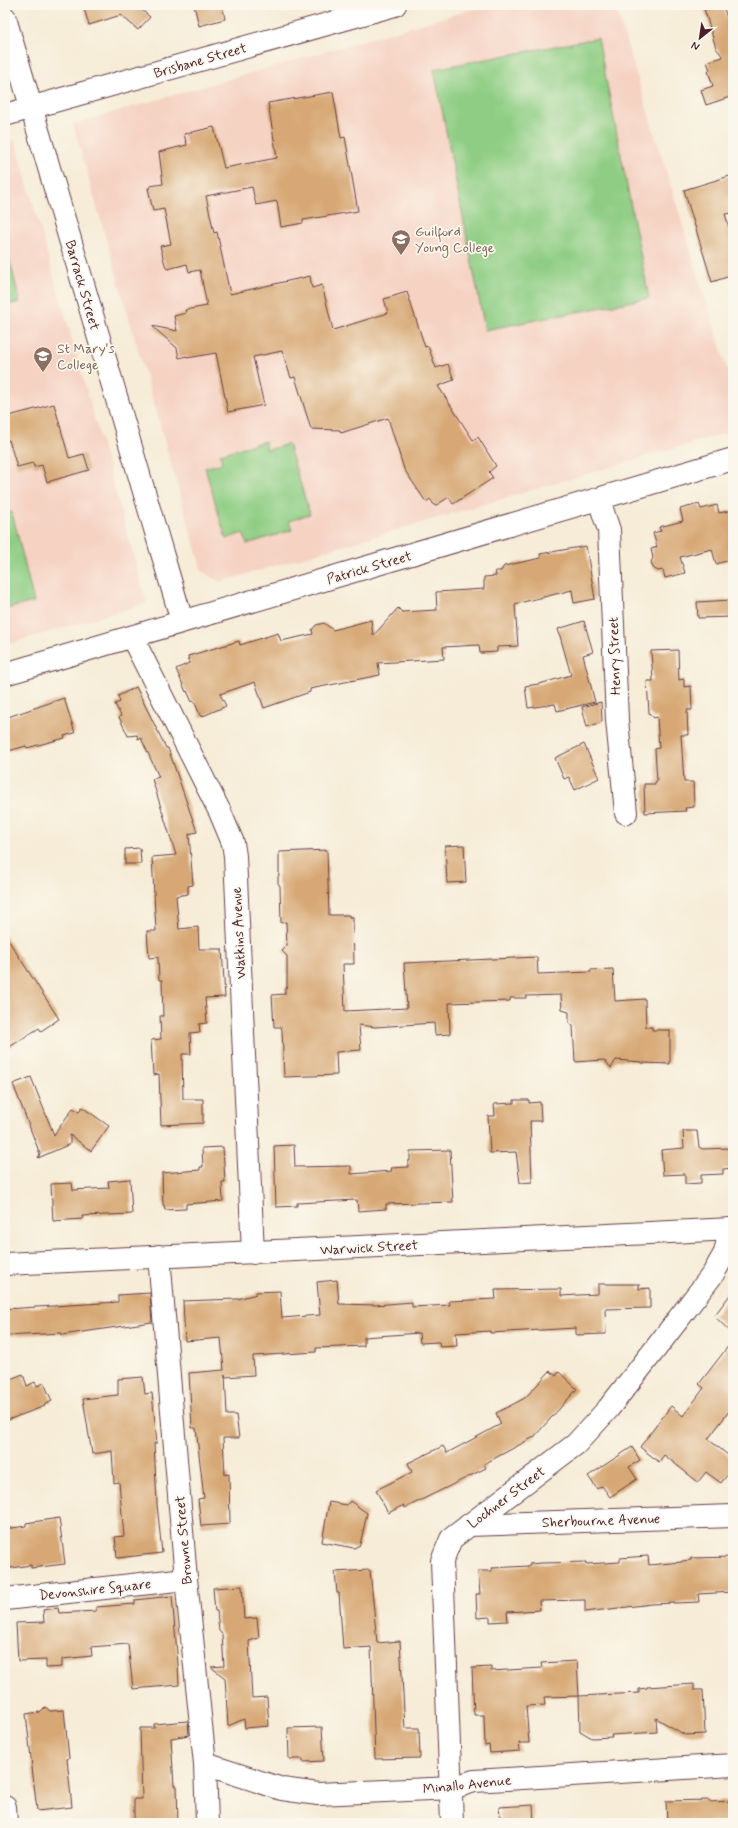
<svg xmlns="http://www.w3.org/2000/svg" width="738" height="1828" font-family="Mynerve,sans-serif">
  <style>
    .built { fill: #f5d2c2 }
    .green { fill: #8ecd83; stroke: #6c7657 }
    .building { fill: #d7a874 }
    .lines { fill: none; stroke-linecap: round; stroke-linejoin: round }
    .minor-casing { stroke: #643e45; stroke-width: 24 }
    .minor { stroke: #fff; stroke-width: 22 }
    .labels { text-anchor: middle; stroke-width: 3.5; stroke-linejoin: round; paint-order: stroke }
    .street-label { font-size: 14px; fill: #4a1f2b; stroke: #fbf7ec }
    .education-label { font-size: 14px; fill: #785e54; stroke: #fbf7ec; text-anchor: start }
  </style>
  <rect width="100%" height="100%" fill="#fbf7ec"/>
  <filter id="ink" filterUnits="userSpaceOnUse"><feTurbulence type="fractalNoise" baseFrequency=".025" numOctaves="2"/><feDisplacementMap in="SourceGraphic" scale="8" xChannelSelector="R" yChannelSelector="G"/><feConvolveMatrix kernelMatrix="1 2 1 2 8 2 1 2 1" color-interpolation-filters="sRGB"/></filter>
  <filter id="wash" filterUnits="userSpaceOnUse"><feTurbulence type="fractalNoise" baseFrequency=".012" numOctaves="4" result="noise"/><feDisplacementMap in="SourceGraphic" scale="16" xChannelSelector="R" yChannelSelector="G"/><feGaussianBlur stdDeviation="0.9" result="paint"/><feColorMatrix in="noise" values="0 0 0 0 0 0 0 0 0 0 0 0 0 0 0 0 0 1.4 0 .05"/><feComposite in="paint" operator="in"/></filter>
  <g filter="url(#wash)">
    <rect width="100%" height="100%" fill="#f6ecd7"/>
    <g class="built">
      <polygon points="487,5 615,5 733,388 733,431 220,582 202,571 73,124"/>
      <polygon points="15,140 147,603 5,645 5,143"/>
    </g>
    <g class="green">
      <polygon points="598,38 649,298 485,330 434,69"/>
      <polygon points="5,241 20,302 5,306"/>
      <polygon points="265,441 267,450 288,444 310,514 289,521 292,530 247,544 243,533 226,539 205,468 222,463 220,454"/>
      <polygon points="12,512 34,602 5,609 5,514"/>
    </g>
    <g id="blocks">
      <g class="building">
        <polygon points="83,5 140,5 141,9 150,17 138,30 121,15 89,25"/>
        <polygon points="194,5 222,5 225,19 199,26"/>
        <polygon points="703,5 723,5 733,38 733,96 706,105 701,90 713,86 708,71 710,70 707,62 723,57 716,48"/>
        <polygon points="333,92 341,138 345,137 358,211 303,220 303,223 281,227 277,201 256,205 252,187 206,196 214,233 217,232 230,294 310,276 312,288 322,285 333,330 388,313 384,299 407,292 425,347 428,346 436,368 448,364 454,380 438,386 473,440 478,437 496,466 489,472 493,478 453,504 449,497 435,506 430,499 426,502 404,469 388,418 341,433 340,430 311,429 295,377 291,378 282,351 253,357 264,405 228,412 216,353 187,358 187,356 179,358 177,348 152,326 177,331 174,316 186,313 185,310 207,306 200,270 189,272 187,264 168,269 166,268 160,246 171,244 164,209 153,211 148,188 150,188 150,186 163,184 159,152 187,145 184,134 214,127 224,168 277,158 268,103"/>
        <polygon points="733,175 733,213 725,214 733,240 733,275 712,282 684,190"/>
        <polygon points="54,404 69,458 84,454 89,470 47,482 42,465 34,467 33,463 17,467 9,440 5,441 5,417"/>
        <polygon points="699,504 701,509 717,505 719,513 733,510 733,559 716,564 712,549 680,557 685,573 665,578 663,570 658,571 653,568 651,562 653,558 651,549 657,547 653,533 661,531 659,527 683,521 680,509"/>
        <polygon points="586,546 595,599 574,603 572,590 515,604 518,646 497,647 497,652 480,653 479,645 443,647 444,659 378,663 380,675 310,689 310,692 264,708 255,682 220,694 226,706 201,717 194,701 192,702 187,691 186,692 176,669 189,663 188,656 239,641 240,645 278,633 281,641 313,634 312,630 316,625 324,623 333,630 371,620 373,636 398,608 402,612 437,610 436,592 484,589 484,577 496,576 495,571 501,571 504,566 541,558 540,554"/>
        <polygon points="732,600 733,617 698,618 697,602"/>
        <polygon points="584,621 593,652 583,655 595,702 557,711 555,704 528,708 525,686 539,684 571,675 558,629"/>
        <polygon points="678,650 679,680 684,679 684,687 691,686 692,710 687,710 688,735 681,735 684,782 693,782 694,807 685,808 686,811 645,813 644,784 655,784 655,782 657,781 655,749 659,748 657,717 654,718 649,713 647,681 653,681 651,651"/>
        <polygon points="136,687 166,748 168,748 197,832 189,834 193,885 188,886 188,894 176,896 179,929 198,927 199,949 222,949 225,997 205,998 207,1023 199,1024 200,1032 190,1033 191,1054 182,1054 183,1099 203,1099 203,1123 161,1125 159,1074 153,1075 151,1040 161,1039 160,1016 163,1016 162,980 159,980 158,957 149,958 147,931 156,931 152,857 176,855 152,779 159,777 141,738 138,739 137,735 128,736 119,717 121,716 115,704 120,702 118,696"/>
        <polygon points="64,698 75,733 64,736 65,738 27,748 26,746 5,752 5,718"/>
        <polygon points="601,702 602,722 587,727 582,707"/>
        <polygon points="584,744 599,778 575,790 569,777 564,779 555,758"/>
        <polygon points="464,845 466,882 447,883 445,846"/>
        <polygon points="140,848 141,864 125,864 125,849"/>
        <polygon points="327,850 329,915 349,915 349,917 353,917 354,964 343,964 345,1011 407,1008 404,963 537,957 538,974 591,972 590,970 613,969 615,1001 645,999 646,1027 652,1027 652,1030 670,1030 670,1064 642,1063 642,1062 616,1060 611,1068 604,1060 575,1062 573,1026 569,1023 569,1012 562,1010 561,995 526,996 526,998 510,998 510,1001 449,1003 450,1034 435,1035 434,1023 375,1027 359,1025 361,1050 336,1052 337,1075 284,1077 282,1030 281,1027 274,1027 272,995 285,994 285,988 287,987 287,956 282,951 287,946 286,922 281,923 280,886 278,883 278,877 279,875 279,852"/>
        <polygon points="5,935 59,1019 41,1031 39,1028 5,1050"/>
        <polygon points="31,1077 54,1135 73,1108 79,1112 82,1107 109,1126 91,1151 70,1135 70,1144 38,1158 40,1154 13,1084"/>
        <polygon points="514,1100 529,1100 529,1103 540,1102 541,1121 530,1121 532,1182 520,1183 516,1152 490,1153 488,1116 495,1116 494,1104 514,1103"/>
        <polygon points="683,1131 697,1131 699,1147 702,1149 733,1148 733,1168 723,1169 723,1174 701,1175 701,1183 685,1184 685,1174 663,1175 661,1150 684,1148"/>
        <polygon points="294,1145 295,1167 351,1166 351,1174 392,1171 391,1168 408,1167 408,1161 410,1161 410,1151 450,1150 453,1202 386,1204 386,1209 358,1211 357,1200 297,1203 297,1206 276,1207 274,1146"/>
        <polygon points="223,1147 225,1182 222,1182 223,1201 186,1204 186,1209 165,1210 164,1205 163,1205 162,1173 200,1170 200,1167 203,1167 202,1148"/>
        <polygon points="130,1179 132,1214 82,1216 83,1219 53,1221 51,1184 72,1183 73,1190 109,1188 108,1181"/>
        <polygon points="337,1280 339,1304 375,1305 412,1302 412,1307 450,1305 449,1301 496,1299 495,1290 561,1289 561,1296 598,1294 598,1284 639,1284 639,1289 650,1288 650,1308 605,1309 606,1334 576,1335 576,1328 490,1333 490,1331 456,1333 457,1346 440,1347 439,1342 420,1343 419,1333 364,1337 364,1346 316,1348 316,1352 253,1356 254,1375 225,1377 225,1374 227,1415 236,1415 239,1438 223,1438 225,1475 229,1474 230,1524 201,1526 198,1499 204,1498 196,1428 192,1428 189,1373 224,1370 221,1338 185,1341 183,1301 237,1299 253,1295 256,1294 256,1292 280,1291 282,1318 320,1315 317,1282"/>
        <polygon points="733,1291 733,1334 714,1316"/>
        <polygon points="150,1293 152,1322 62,1335 62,1333 5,1336 5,1309 118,1302 118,1295"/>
        <polygon points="733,1340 733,1406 708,1439 733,1459 733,1468 721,1483 706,1472 698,1482 664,1455 659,1462 640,1447 671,1406 683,1416 704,1388 699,1384"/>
        <polygon points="550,1371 556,1376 559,1372 577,1389 534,1437 484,1464 486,1468 468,1477 405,1508 404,1505 388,1513 376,1490 412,1472 408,1463 443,1446 447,1453 501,1424 496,1413 525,1398"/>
        <polygon points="23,1374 27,1386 35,1382 37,1386 44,1383 52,1401 44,1405 45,1406 5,1421 5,1381"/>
        <polygon points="143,1377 145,1394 152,1393 157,1443 154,1443 157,1504 162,1553 117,1558 115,1537 124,1536 119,1482 114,1483 112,1451 92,1454 83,1399 118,1395 118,1379"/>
        <polygon points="632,1447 640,1460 629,1467 637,1479 610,1497 602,1486 597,1489 588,1476"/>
        <polygon points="350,1501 367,1513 360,1545 354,1548 322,1542 329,1502 347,1505"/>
        <polygon points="59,1518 65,1564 31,1568 31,1565 5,1569 5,1529 26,1526 26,1523"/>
        <polygon points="648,1556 649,1565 682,1562 682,1561 691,1560 691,1558 733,1557 733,1592 698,1594 699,1602 652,1604 585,1612 585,1600 539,1601 540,1610 507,1612 508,1621 490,1622 490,1617 477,1618 476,1594 480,1594 478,1571 492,1571 492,1568 529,1566 529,1564 542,1563 586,1562 586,1564 620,1562 620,1558"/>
        <polygon points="370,1570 377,1643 400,1641 405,1728 419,1728 420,1758 375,1759 371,1647 343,1649 339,1593 337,1593 335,1572"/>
        <polygon points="242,1586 244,1619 257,1618 259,1638 249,1641 252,1698 267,1697 269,1726 245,1728 244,1719 228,1726 225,1678 211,1667 224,1666 222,1634 219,1631 217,1611 215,1611 213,1588"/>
        <polygon points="172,1596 178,1664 179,1685 133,1689 128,1644 91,1647 92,1656 62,1659 62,1667 46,1668 46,1660 18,1661 16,1623 44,1622 43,1610 58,1608 59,1613 96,1611 96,1607 135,1604 135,1600"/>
        <polygon points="577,1661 579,1696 544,1697 545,1705 526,1706 529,1743 519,1743 520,1751 490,1753 489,1745 485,1746 484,1715 474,1715 472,1668 491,1667 491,1671 542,1668 541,1663"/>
        <polygon points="694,1684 694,1690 703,1690 705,1734 685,1735 656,1718 657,1732 611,1735 612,1737 592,1738 580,1731 579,1696 639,1693 639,1689 647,1688 647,1687"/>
        <polygon points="45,1707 50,1711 64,1710 69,1758 67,1759 72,1807 37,1811 26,1714 40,1712"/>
        <polygon points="188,1721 189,1735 171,1738 174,1786 177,1786 178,1823 134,1823 134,1799 142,1799 140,1728 154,1728 154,1724"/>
        <polygon points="322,1727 324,1761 303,1762 303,1759 289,1759 288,1728"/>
        <polygon points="709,1800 709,1802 733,1801 733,1823 667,1823 666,1801"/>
        <polygon points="533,1805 534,1823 501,1823 499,1807"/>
      </g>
    </g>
  </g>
  <g filter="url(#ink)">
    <use href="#blocks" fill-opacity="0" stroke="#643e45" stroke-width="1"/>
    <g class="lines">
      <defs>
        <g id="minor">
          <polyline points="5,18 182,621"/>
          <polyline points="5,115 395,5"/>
          <polyline points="599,500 609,530 617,720 626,813"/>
          <polyline points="132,637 220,812 233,843 235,856 253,1253"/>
          <polyline points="5,674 733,459"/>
          <polyline points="159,1256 186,1579 205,1764 207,1823"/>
          <polyline points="5,1264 733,1229"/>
          <polyline points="469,1525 733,1516"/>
          <polyline points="5,1599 186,1579"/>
          <polyline points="205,1764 282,1789 318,1794 452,1788 474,1781 733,1765"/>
          <polyline points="5,1807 6,1823"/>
          <polyline points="452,1823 442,1561 451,1539 576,1444 608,1409 656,1348 713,1274 725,1253 730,1229"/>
        </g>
      </defs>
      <use href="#minor" class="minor-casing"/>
      <use href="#minor" class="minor"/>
    </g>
  </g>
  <defs>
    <symbol id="school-pin" viewBox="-11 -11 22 30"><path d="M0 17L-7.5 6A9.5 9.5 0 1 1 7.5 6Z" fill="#8d6e63" stroke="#fbf7ec"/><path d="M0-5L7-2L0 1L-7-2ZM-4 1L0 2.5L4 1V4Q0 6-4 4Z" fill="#fff"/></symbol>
  </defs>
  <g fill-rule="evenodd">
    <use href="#school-pin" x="390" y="228" width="22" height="30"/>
    <use href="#school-pin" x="32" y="345" width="22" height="30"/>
  </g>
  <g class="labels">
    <g class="street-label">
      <text transform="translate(200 60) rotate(-16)" y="5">Brisbane Street</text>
      <text transform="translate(83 285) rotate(74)" y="5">Barrack Street</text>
      <text transform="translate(369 567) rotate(-16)" y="5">Patrick Street</text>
      <text transform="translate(614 656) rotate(-92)" y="5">Henry Street</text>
      <text transform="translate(238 933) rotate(-93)" y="5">Watkins Avenue</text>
      <text transform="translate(369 1247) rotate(-3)" y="5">Warwick Street</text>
      <text transform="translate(506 1497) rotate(-37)" y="5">Lochner Street</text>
      <text transform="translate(601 1520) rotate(-2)" y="5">Sherbourne Avenue</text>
      <text transform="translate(183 1540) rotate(-95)" y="5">Browne Street</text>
      <text transform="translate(95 1589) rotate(-6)" y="5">Devonshire Square</text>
      <text transform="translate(467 1784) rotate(-6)" y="5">Minallo Avenue</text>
    </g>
    <g class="education-label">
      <text x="415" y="236">Guilford<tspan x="415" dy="16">Young College</tspan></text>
      <text x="57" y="353">St Mary's<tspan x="57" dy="16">College</tspan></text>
    </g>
  </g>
  <rect width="738" height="1828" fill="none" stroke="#fbf7ec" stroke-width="20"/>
  <g transform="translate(700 38) rotate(210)" stroke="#fbf7ec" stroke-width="3" paint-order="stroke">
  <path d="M0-3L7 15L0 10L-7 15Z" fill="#4a1f2b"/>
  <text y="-6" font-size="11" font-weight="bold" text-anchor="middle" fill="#4a1f2b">N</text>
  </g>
</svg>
